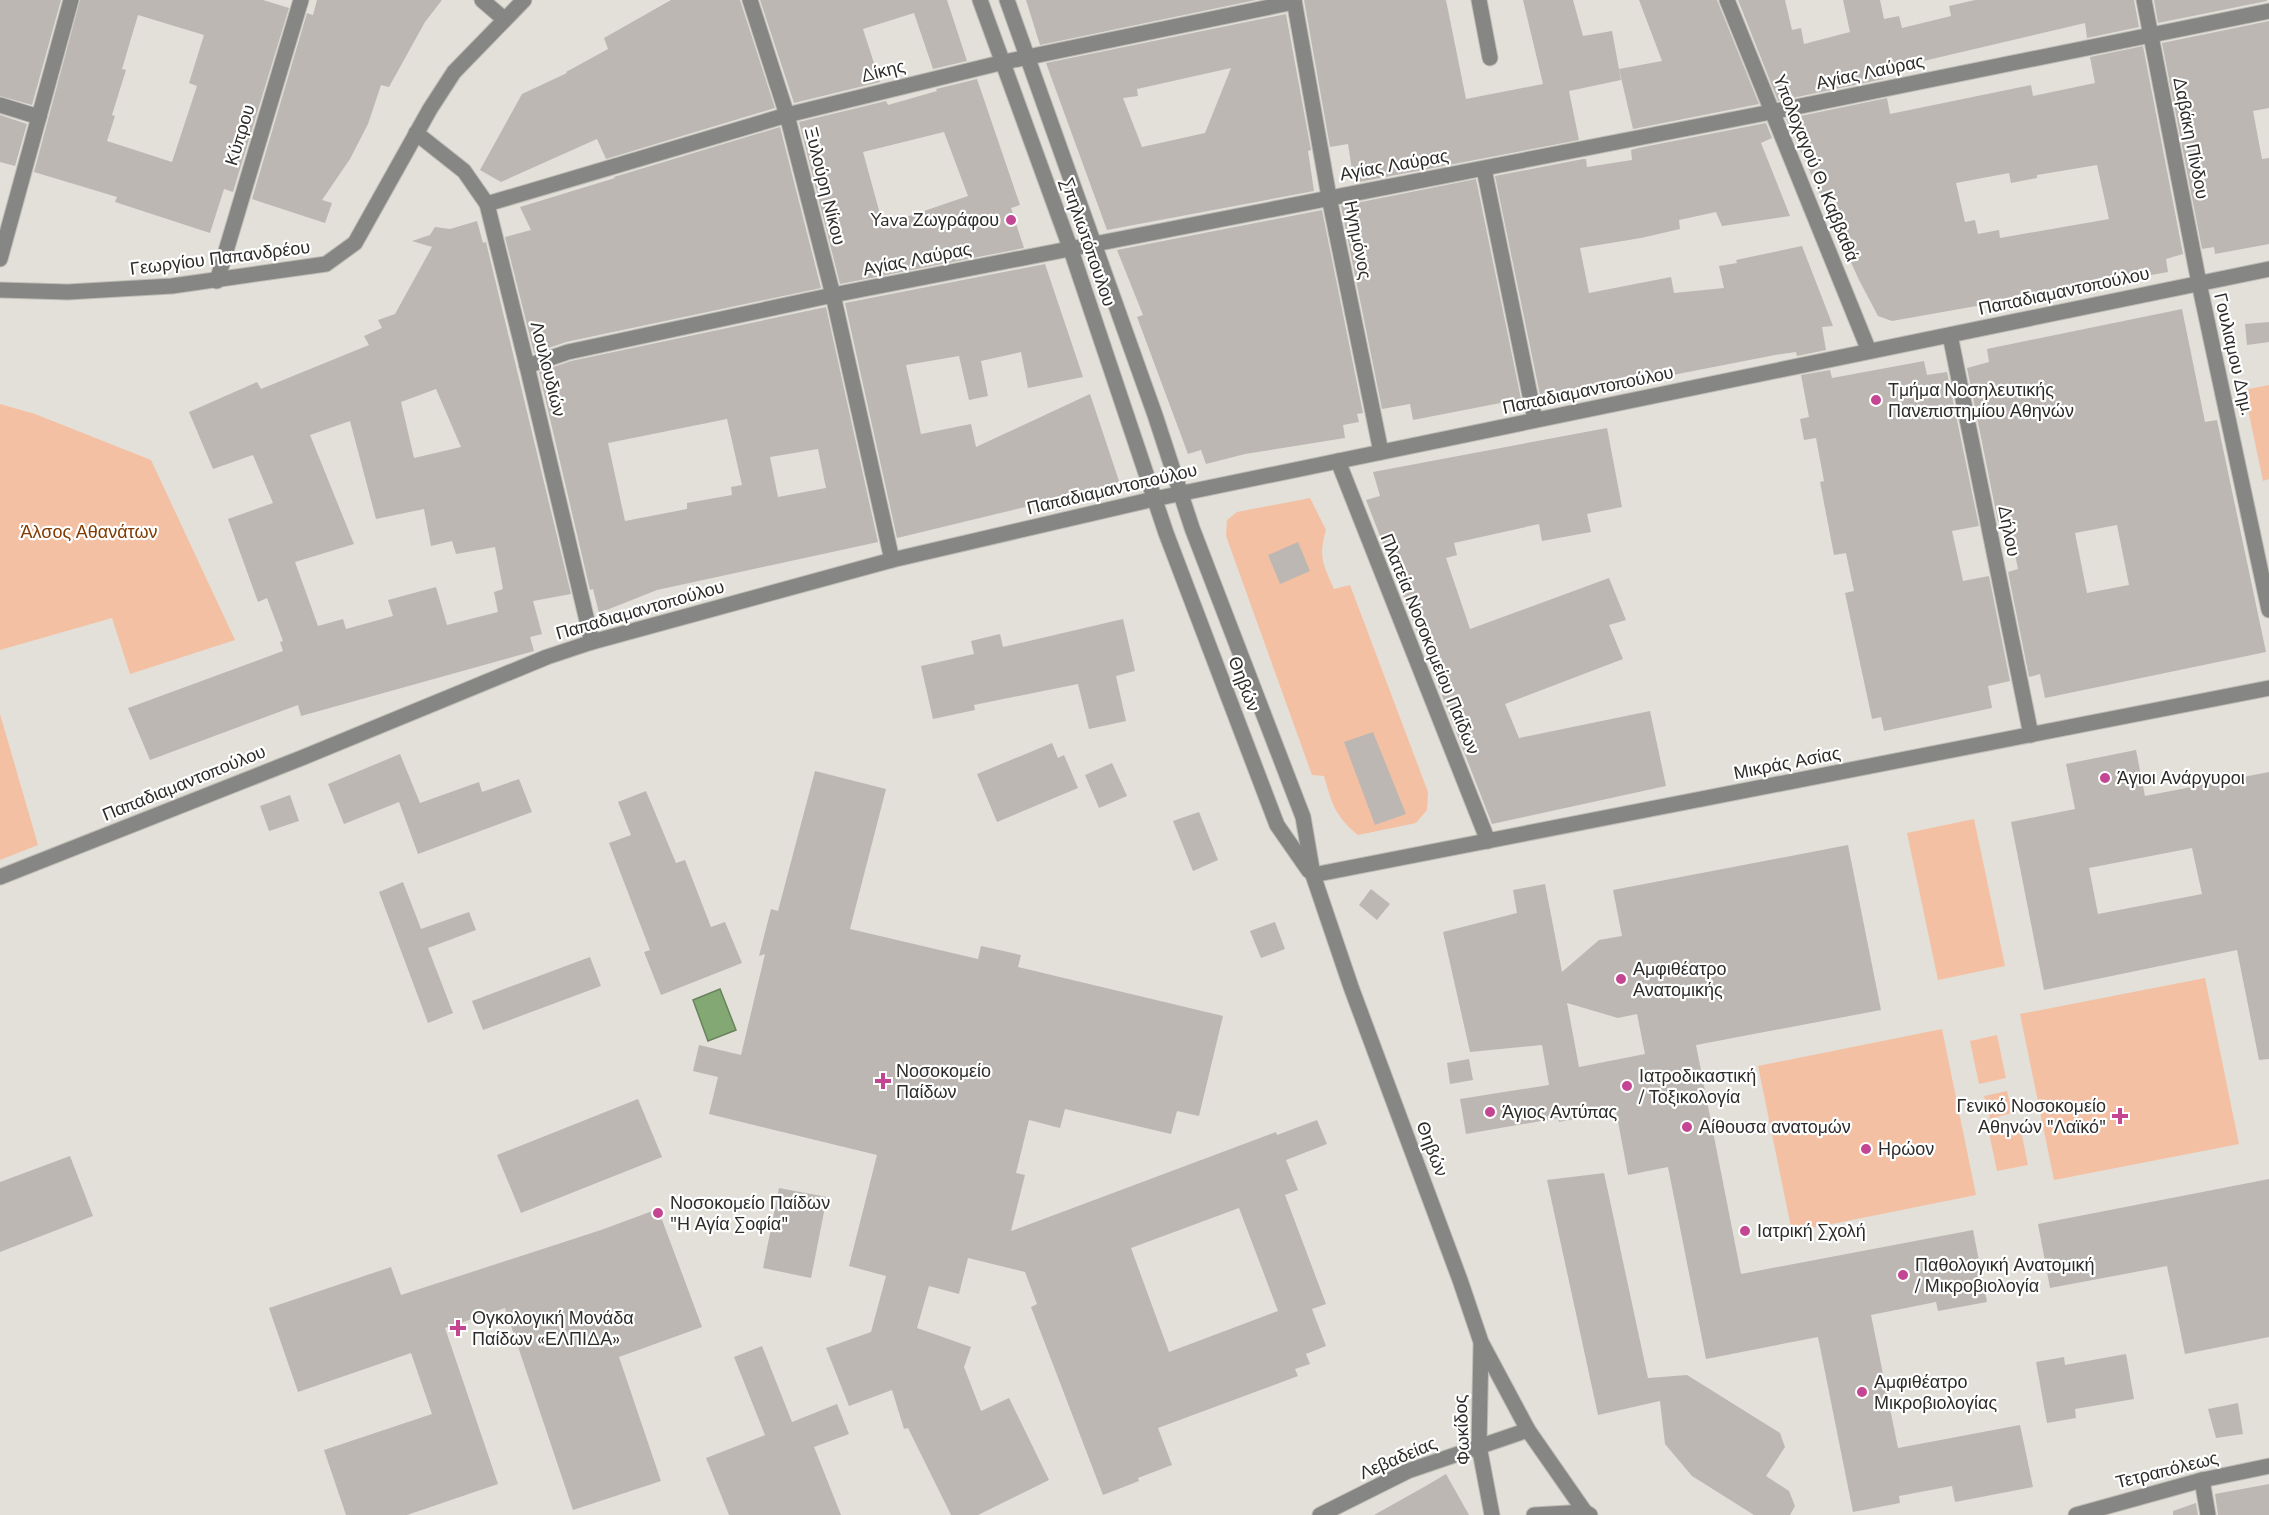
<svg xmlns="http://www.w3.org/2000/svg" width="2269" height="1515" font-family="'Nunito Sans',sans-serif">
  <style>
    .green { fill: #f4c0a3 }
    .water { fill: #83a874; stroke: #69835e; stroke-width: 1.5 }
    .building { fill: #bcb7b2; fill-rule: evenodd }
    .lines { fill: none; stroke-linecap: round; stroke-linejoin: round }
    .minor-casing { stroke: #bebcb5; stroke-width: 17 }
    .minor { stroke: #868784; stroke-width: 15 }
    .poi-dot { fill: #c44693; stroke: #fff; stroke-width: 2 }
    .labels { text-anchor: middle; stroke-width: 4.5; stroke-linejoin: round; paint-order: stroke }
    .street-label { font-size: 18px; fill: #2d2c2a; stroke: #fff }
    .poi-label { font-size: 18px; fill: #2d2c2a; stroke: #fff; text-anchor: start }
    .park-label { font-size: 18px; fill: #813b02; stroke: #fff }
  </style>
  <rect width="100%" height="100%" fill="#e2e0d8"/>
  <g class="green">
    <polygon points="2269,385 2269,479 2263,481 2244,390"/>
    <polygon points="0,404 35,414 151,460 235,640 130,674 112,618 0,650"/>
    <path d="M1310 498 1326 530C1318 557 1323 564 1334 589L1350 585 1428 792 1427 810 1416 823 1358 835C1335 816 1332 804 1324 776L1312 775 1226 536 1227 520 1237 512Z"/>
    <polygon points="0,714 38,845 0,860"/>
    <polygon points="1974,819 2005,966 1938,980 1907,833"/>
    <polygon points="2205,978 2239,1144 2054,1180 2020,1014"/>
    <polygon points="1942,1029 1976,1195 1792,1232 1758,1066"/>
    <polygon points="1997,1035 2006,1078 1979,1084 1970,1041"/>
    <polygon points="2007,1091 2012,1113 1990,1119 1984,1096"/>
    <polygon points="2019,1121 2028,1165 1997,1171 1988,1128"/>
  </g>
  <polygon class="water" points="720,989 736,1030 708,1041 693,1000"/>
  <g class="building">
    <polygon points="0,0 61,0 32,105 0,96"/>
    <path d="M80 0H263L289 8 233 192 224 189 210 233 115 202 117 197 34 172ZM138 15 204 35 189 83 197 86 172 162 107 141 115 116 112 115 126 70 122 69Z"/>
    <polygon points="317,0 442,0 425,22 389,87 381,85 368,124 350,159 322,200 332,203 325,223 252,199 307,13 313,15"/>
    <polygon points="671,0 740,0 775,108 606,159 597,139 501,182 480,170 522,94 567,73 566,72 608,49 604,38"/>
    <polygon points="760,0 947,0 967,61 933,69 914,13 863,29 880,82 794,103"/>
    <polygon points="1026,0 1256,0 1040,45"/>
    <polygon points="1304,0 1446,0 1466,99 1543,84 1523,0 1573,0 1583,36 1612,31 1621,80 1569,91 1579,140 1354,183 1348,144 1330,147"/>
    <polygon points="1639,0 1717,0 1759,104 1633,129 1619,69 1662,61"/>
    <polygon points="1738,0 1785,0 1792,30 1801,28 1804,44 1850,32 1843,0 1880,0 1884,19 1899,16 1902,28 1951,16 1949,6 1975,0 2134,0 2139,27 2087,38 2085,23 1881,71 1883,79 1778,101"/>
    <polygon points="2154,0 2267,0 2267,1 2158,23"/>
    <path d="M1286 14 1311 150 1308 151 1314 191 1107 230 1046 63ZM1231 68 1205 133 1142 147 1123 98 1138 96 1137 89Z"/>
    <polygon points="2269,21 2269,108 2253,111 2262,159 2269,158 2269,244 2215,254 2214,247 2202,249 2162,43"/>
    <path d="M2143 46 2183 254 2166 259 2168 272 1892 321 1878 316 1859 280 1786 119 1887 98 1890 114 2031 85 2033 96 2095 83 2090 57ZM2097 165 2109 219 2000 238 1999 230 1978 234 1975 220 1965 222 1956 183 2009 173 2011 183 2037 178V175Z"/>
    <path d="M977 79 1020 205 1011 208 1024 248 840 284 799 122 886 101 888 105 937 91 936 89ZM944 132 968 196 883 225 863 152Z"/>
    <polygon points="0,115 27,124 15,166 0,162"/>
    <polygon points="1766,123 1772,138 1761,143 1790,216 1722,226 1716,212 1679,220 1680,229 1641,238 1580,248 1589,293 1671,277 1674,293 1724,288 1719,266 1737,263 1736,260 1802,246 1833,326 1822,327 1826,350 1797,356 1796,352 1775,355 1545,400 1544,395 1540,395 1495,176 1583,159 1586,159 1587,167 1632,160 1631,150 1638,148"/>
    <polygon points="780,127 821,288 566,342 534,353 505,237 531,230 520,207 615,178 614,177"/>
    <polygon points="1476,179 1521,399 1413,420 1410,404 1382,409 1341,206"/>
    <polygon points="1322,210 1363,413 1357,414 1359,422 1343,425 1345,438 1245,454 1206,464 1201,450 1188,454 1137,317 1143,315 1117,250"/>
    <path d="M477 221 483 243 486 242 571 594 533 601 542 634 530 637 534 651 301 716 298 705 150 760 128 708 283 651 280 642 283 641 267 598 258 602 228 519 273 503 253 455 213 469 189 412 257 382 261 389 369 345 364 336 382 328 378 320 395 314 432 247 412 241 430 235 435 227 450 229ZM436 389 461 447 414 458 401 402ZM350 421 376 519 424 509 431 546 452 541 456 554 495 547 503 589 494 592 498 612 447 625 436 587 388 600 393 616 346 629 343 619 318 626 295 562 354 544 310 435Z"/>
    <polygon points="1045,264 1083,377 1028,388 1021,352 981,361 988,396 969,400 959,356 906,365 921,434 971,424 976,447 1090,394 1120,484 897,538 845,303"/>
    <path d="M826 307 878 542 657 590 599 613 593 589 590 590 539 372 571 361ZM727 419 742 485 731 487 732 495 687 503V509L625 521 608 443ZM818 449 826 488 778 497 770 457Z"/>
    <path d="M2182 309 2205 422 2217 420 2266 652 2045 698 2040 674 2029 677 2008 572 2018 569 2008 520 1998 522 1967 368 1989 362 1987 349ZM2117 525 2129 585 2087 593 2075 533Z"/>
    <polygon points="2269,322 2269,342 2247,345 2245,324"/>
    <polygon points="1924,361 1927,375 1947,372 1979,526 1952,531 1963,581 1989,576 2010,681 1988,686 1992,708 1884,731 1881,717 1872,719 1845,593 1854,591 1846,553 1834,555 1820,482 1824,481 1816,438 1804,440 1800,419 1809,417 1801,375 1830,370 1832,378"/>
    <polygon points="1607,428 1622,507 1587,514 1591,532 1542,541 1539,524 1454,543 1457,555 1446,558 1470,629 1609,578 1626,620 1609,625 1623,659 1505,704 1519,738 1650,711 1666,786 1492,824 1366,500 1380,496 1373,472"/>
    <polygon points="1298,542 1310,571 1280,584 1268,555"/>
    <polygon points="1123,619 1135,671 1116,676 1126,721 1089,729 1078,684 974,705 975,710 933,719 921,666 974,654 971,641 1000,634 1003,647"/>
    <polygon points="1373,732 1406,814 1375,825 1344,742"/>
    <polygon points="1052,743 1058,758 1064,755 1078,788 997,822 977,774"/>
    <path d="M2136 750 2145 796 2269 772V1059L2259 1060 2237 950 2044 990 2011 822 2075 809 2066 764ZM2192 848 2202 894 2098 914 2089 868Z"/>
    <polygon points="400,754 420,803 479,782 482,792 519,779 532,812 418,854 399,802 344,824 328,784"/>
    <polygon points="1112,763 1127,796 1099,808 1085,775"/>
    <path d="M815 771 886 789 850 929 978 959 981 946 1021 955 1018 967 1223 1016 1199 1116 1177 1111 1171 1134 1065 1109 1060 1128 1029 1120 1016 1173 1025 1175 1011 1231 1276 1132 1277 1135 1317 1120 1327 1144 1286 1160 1298 1190 1285 1195 1326 1304 1312 1309 1326 1346 1306 1354 1310 1364 1295 1369 1298 1376 1158 1428 1172 1465 1138 1478 1139 1481 1103 1495 1031 1307 1037 1304 1025 1272 968 1258 959 1294 929 1286 917 1328 971 1347 964 1367 981 1411 1009 1398 1049 1480 978 1515H951L908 1428 904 1429 892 1390 849 1406 826 1348 871 1332 886 1276 849 1266 877 1155 709 1114 718 1077 693 1071 699 1045 741 1055 765 954 759 956 771 909 778 911ZM1239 1208 1278 1311 1169 1352 1131 1248Z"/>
    <polygon points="646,791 676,863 685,860 711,927 725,922 742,963 661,995 644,952 650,950 609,843 631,835 618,802"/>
    <polygon points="290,795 299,821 269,831 260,806"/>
    <polygon points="1199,812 1218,860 1193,871 1173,821"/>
    <path d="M1848 845 1881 1010 1696 1045 1741 1274 1973 1230 1987 1302 1938 1311 1936 1302 1871 1315 1898 1448 2020 1425 2033 1487 1955 1502 1952 1486 1899 1496 1900 1503 1853 1512 1818 1337 1706 1359 1668 1167 1628 1175 1616 1111 1559 1122 1558 1118 1466 1134 1460 1099 1549 1085 1542 1045 1470 1052 1443 932 1517 913 1513 890 1545 884 1562 972 1599 940 1622 936 1613 890ZM1567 1003 1618 1018 1637 1014 1645 1054 1579 1067Z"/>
    <polygon points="403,882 421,929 469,912 476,930 428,948 453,1013 428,1023 379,892"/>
    <polygon points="1371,889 1390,904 1377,920 1359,905"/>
    <polygon points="1275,922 1285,949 1261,958 1250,931"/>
    <polygon points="590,957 601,986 483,1030 472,1001"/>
    <polygon points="1469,1059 1473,1080 1450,1084 1447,1063"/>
    <polygon points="638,1099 662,1157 521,1213 497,1155"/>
    <polygon points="70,1156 93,1216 0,1252 0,1182"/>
    <polygon points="1604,1173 1648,1378 1687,1375 1780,1433 1785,1447 1766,1476 1789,1491 1795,1506 1790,1515 1754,1515 1692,1476 1665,1444 1660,1401 1598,1415 1547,1180"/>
    <polygon points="2269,1179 2269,1337 2185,1354 2167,1266 2050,1288 2038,1224"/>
    <polygon points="779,1188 827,1197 811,1278 763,1268"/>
    <polygon points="658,1209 702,1327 619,1357 661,1481 573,1510 505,1308 445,1328 498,1484 407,1515 346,1515 324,1450 432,1414 411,1353 298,1392 269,1308 391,1267 401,1295 601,1230"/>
    <polygon points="762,1346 792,1422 837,1404 849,1434 814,1447 841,1515 729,1515 706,1458 765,1435 734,1357"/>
    <polygon points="2126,1354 2134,1399 2075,1409 2076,1418 2047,1423 2036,1362 2064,1357 2065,1365"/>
    <polygon points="2238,1403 2243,1434 2216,1438 2208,1409"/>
    <polygon points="1446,1474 1469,1515 1374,1515 1424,1487"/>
    <polygon points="2269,1484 2269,1515 2218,1515 2215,1494"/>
    <polygon points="2196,1503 2198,1515 2173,1515 2173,1511"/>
  </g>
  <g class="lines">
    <defs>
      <g id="minor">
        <polyline points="482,0 504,19"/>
        <polyline points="750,0 787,115 833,295 892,560"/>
        <polyline points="980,0 1071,250 1166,533 1277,825 1309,871"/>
        <polyline points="1007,0 1155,415 1192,528 1303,817 1313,875 1351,987 1460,1280 1481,1342 1528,1430 1585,1512 1590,1515"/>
        <polyline points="1294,0 1329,197 1381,452"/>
        <polyline points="1479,0 1490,58"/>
        <polyline points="1727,0 1869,351"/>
        <polyline points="2144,0 2199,283 2269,610"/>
        <polyline points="0,105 39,117"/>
        <polyline points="416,133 464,171 487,204 527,366 592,642"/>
        <polyline points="1484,169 1535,420"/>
        <polyline points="487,204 787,115 1004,62 1294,2"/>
        <polyline points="0,259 71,0"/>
        <polyline points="217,281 301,0"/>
        <polyline points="0,290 68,292 172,286 326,264 355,243 430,109 454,72 524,0"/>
        <polyline points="1950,335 2031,735"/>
        <polyline points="527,366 568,352 833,295 1771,112 2269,11"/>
        <polyline points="1338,461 1488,841"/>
        <polyline points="1313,875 2269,688"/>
        <polyline points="0,877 304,757 547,657 592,642 892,560 1154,499 2269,269"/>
        <polyline points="1481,1345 1479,1446 1492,1515"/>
        <polyline points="2202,1480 2208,1515"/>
        <polyline points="1320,1515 1408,1471 1528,1430"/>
        <polyline points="1534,1515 1585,1512"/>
        <polyline points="2076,1515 2202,1480 2269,1466"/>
      </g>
    </defs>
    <use href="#minor" class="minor-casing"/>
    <use href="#minor" class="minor"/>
  </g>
  <g class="poi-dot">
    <circle cx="1011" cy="220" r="6"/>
    <circle cx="1876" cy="400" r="6"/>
    <circle cx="2105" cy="778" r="6"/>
    <circle cx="1621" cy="979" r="6"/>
    <path d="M880 1072h6v6h6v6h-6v6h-6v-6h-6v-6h6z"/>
    <circle cx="1627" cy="1086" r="6"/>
    <circle cx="1490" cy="1112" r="6"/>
    <path d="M2117 1107h6v6h6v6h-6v6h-6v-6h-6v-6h6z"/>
    <circle cx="1687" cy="1127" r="6"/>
    <circle cx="1866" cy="1149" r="6"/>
    <circle cx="658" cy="1213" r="6"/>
    <circle cx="1745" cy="1231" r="6"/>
    <circle cx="1903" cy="1275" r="6"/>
    <path d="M455 1319h6v6h6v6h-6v6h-6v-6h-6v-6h6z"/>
    <circle cx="1862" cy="1392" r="6"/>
  </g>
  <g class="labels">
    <g class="street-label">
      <text transform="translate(883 71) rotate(-14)" y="6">Δίκης</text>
      <text transform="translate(1870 72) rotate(-12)" y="6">Αγίας Λαύρας</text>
      <text transform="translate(240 135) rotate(-73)" y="6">Κύπρου</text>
      <text transform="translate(2191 138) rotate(79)" y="6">Δαβάκη Πίνδου</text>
      <text transform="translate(1394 165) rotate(-10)" y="6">Αγίας Λαύρας</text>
      <text transform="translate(1816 168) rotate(68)" y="6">Υπολοχαγού Θ. Καββαθά</text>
      <text transform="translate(825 186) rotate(76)" y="6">Ξυλούρη Νίκου</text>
      <text transform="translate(1358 240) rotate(79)" y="6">Ηγημόνος</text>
      <text transform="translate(1088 242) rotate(71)" y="6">Σπηλιωτόπουλου</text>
      <text transform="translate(220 258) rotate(-7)" y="6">Γεωργίου Παπανδρέου</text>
      <text transform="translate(917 259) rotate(-11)" y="6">Αγίας Λαύρας</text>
      <text transform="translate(2064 291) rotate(-12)" y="6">Παπαδιαμαντοπούλου</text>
      <text transform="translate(2234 354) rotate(77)" y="6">Γουλιαμου Δημ.</text>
      <text transform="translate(548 369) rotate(76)" y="6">Λουλουδιών</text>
      <text transform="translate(1588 390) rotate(-12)" y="6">Παπαδιαμαντοπούλου</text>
      <text transform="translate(1112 489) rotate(-13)" y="6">Παπαδιαμαντοπούλου</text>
      <text transform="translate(2009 531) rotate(79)" y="6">Δήλου</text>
      <text transform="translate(640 610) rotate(-16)" y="6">Παπαδιαμαντοπούλου</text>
      <text transform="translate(1430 644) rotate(68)" y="6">Πλατεία Νοσοκομείου Παίδων</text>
      <text transform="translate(1244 684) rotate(69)" y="6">Θηβών</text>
      <text transform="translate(1787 763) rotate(-11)" y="6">Μικράς Ασίας</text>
      <text transform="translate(184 783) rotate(-22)" y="6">Παπαδιαμαντοπούλου</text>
      <text transform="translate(1432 1149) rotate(69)" y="6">Θηβών</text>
      <text transform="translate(1462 1430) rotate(-93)" y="6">Φωκίδος</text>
      <text transform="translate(1398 1458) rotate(-23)" y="6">Λεβαδείας</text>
      <text transform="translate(2167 1470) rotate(-14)" y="6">Τετραπόλεως</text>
    </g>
    <g class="poi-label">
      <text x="999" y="226" text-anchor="end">Yava Ζωγράφου</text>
      <text x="1888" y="396">Τμήμα Νοσηλευτικής<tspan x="1888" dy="21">Πανεπιστημίου Αθηνών</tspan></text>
      <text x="2117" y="784">Άγιοι Ανάργυροι</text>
      <text x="1633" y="975">Αμφιθέατρο<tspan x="1633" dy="21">Ανατομικής</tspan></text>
      <text x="896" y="1077">Νοσοκομείο<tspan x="896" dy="21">Παίδων</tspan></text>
      <text x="1639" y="1082">Ιατροδικαστική<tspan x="1639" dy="21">/ Τοξικολογία</tspan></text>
      <text x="2106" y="1112" text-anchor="end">Γενικό Νοσοκομείο<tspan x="2106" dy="21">Αθηνών "Λαϊκό"</tspan></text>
      <text x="1502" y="1118">Άγιος Αντύπας</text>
      <text x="1699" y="1133">Αίθουσα ανατομών</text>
      <text x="1878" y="1155">Ηρώον</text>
      <text x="670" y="1209">Νοσοκομείο Παίδων<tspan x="670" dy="21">"Η Αγία Σοφία"</tspan></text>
      <text x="1757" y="1237">Ιατρική Σχολή</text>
      <text x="1915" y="1271">Παθολογική Ανατομική<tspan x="1915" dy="21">/ Μικροβιολογία</tspan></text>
      <text x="472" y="1324">Ογκολογική Μονάδα<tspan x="472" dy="21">Παίδων «ΕΛΠΙΔΑ»</tspan></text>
      <text x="1874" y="1388">Αμφιθέατρο<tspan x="1874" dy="21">Μικροβιολογίας</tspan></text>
    </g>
    <g class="park-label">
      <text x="89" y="538">Άλσος Αθανάτων</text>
    </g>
  </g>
</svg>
